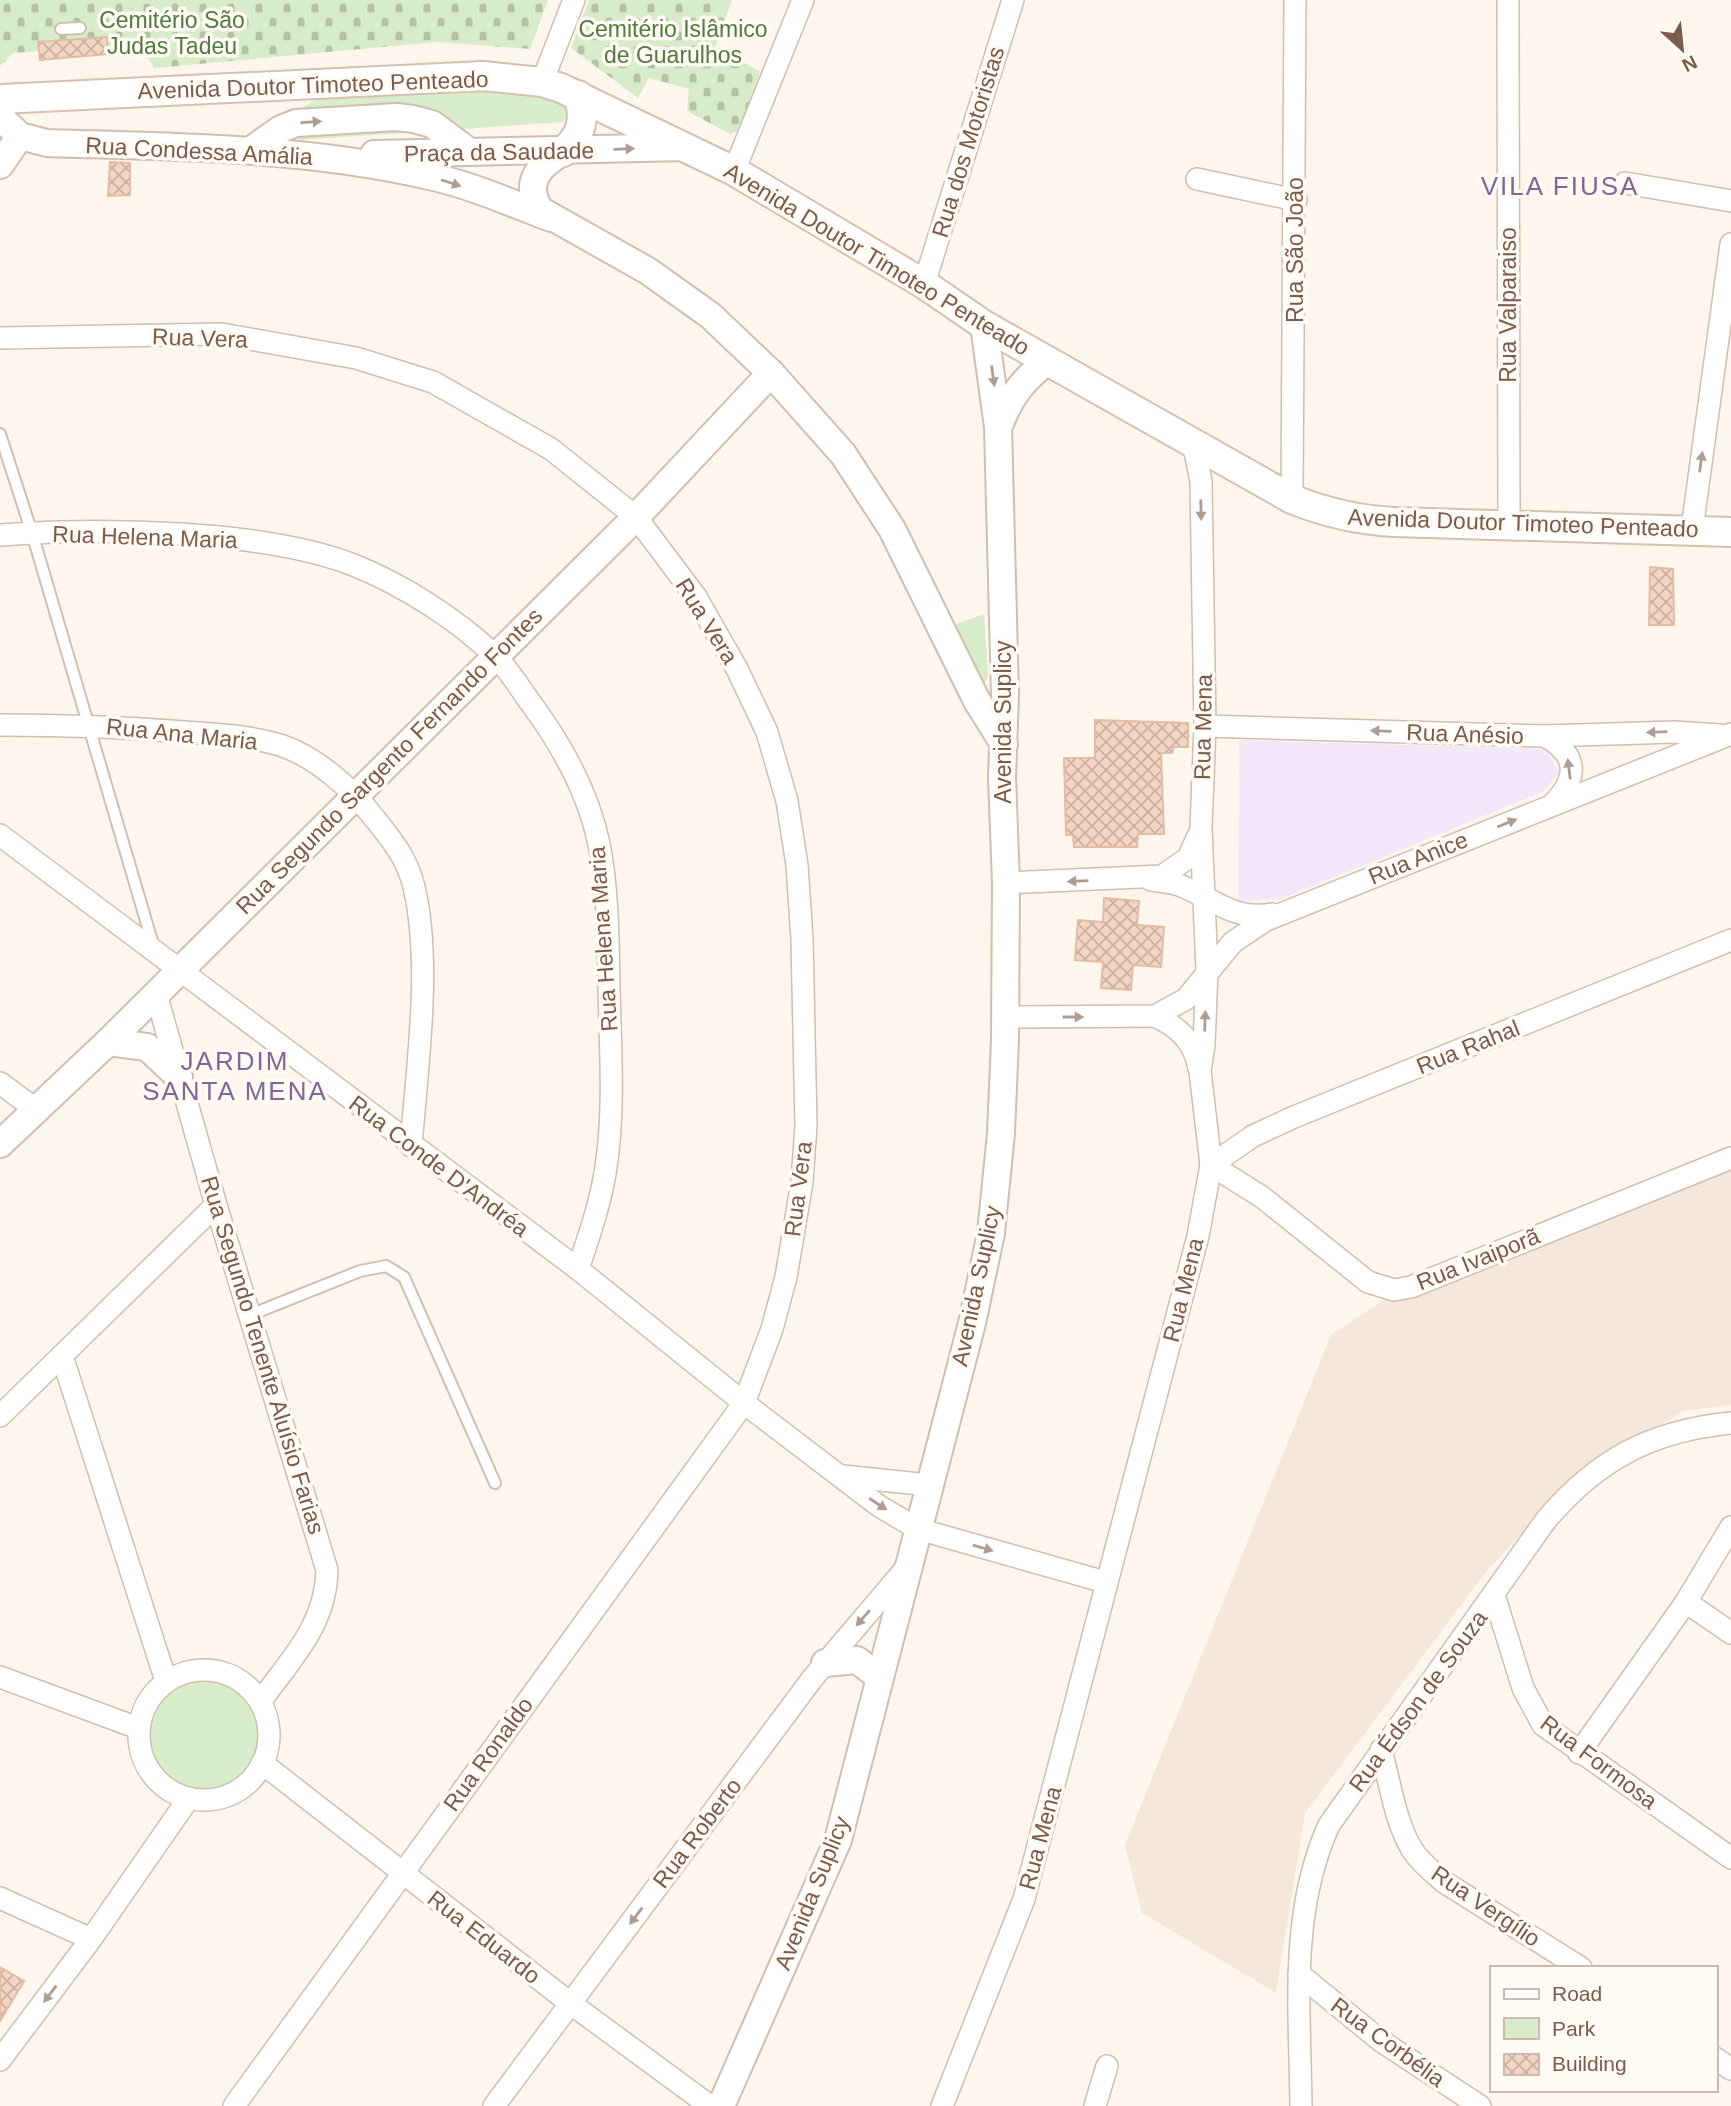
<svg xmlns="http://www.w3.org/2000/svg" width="1731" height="2106" font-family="Helvetica,sans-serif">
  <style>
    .residential { fill: #f5e8da }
    .education { fill: #f3e8fa }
    .cemetery { fill: url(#cemetery-stones) }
    .green { fill: #d8ecc9 }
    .building { fill: url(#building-cross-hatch); stroke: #e6bba3; stroke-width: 2 }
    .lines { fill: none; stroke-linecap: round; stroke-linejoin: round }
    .service-casing { stroke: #d1beb0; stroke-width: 14 }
    .minor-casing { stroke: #d1beb0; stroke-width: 24 }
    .tertiary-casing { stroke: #d1beb0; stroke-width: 30 }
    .secondary-casing { stroke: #d6c0b0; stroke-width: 32 }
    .service { stroke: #fff; stroke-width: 10 }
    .minor { stroke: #fff; stroke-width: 21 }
    .tertiary { stroke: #fff; stroke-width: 26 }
    .secondary { stroke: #fff; stroke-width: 28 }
    .oneway { fill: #af9d94 }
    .labels { text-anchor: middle; stroke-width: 7; stroke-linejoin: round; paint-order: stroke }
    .park-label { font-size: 23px; fill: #537a41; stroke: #fffaf3 }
    .street-label { font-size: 23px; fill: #7a5c4d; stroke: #fffaf3 }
    .quarter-label { font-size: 26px; letter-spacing: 2px; fill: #846695; stroke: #fffaf3 }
  </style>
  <defs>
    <pattern id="cemetery-stones" width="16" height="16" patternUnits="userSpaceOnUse" patternTransform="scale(1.75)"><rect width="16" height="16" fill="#d8ecc9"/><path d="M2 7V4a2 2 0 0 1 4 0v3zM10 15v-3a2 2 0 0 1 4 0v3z" fill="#b4c2a5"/></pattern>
    <pattern id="building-cross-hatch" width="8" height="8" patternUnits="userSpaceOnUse" patternTransform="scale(1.75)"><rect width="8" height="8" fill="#f3d5c3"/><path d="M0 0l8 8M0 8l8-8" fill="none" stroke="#cab0a1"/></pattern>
  </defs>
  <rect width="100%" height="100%" fill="#fdf6ec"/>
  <polygon class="residential" points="1731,1163 1731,1405 1683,1411 1566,1485 1485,1573 1305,1813 1276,1993 1142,1913 1125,1845 1331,1335 1387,1298"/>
  <polygon class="education" points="1239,740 1546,749 1560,773 1542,792 1281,899 1238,901"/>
  <g class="cemetery">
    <path d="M0 0H548L530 49 437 42 154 68C145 48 128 45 108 47V54L40 60 39 51 13 53 0 66Z"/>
    <polygon points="589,0 732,0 715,48 760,71 743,129 730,134 687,111 689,89 649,78 638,98 571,48"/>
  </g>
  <g class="green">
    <polygon points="489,87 560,99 567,111 564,122 300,140 286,127 294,113 320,97"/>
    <polygon points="984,614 988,677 985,683 979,679 954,625"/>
    <circle cx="204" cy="1735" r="60"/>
  </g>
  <g class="building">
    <polygon points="107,37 108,54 40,60 38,42"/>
    <polygon points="110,162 130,163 130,195 108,196"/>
    <polygon points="1650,567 1673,569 1674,625 1649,625"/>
    <polygon points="1095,720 1188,723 1188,747 1174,747 1172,753 1161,753 1164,834 1138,834 1137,847 1074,847 1073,835 1066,835 1064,758 1095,758"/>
    <polygon points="1104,898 1139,901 1137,925 1164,927 1161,967 1133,965 1131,990 1101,988 1103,962 1075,960 1078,920 1103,922"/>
    <polygon points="0,1967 24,1981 0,2021"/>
  </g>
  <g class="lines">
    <defs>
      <g id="service">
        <polyline points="61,29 80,28"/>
        <polyline points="0,434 32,533 154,948"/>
        <polyline points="250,1315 360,1271 386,1266 404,1277 495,1483"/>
      </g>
      <g id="minor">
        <polyline points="1508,0 1509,526"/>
        <polyline points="542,82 574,0"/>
        <polyline points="734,171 803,0"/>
        <polyline points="1197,179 1296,200"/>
        <polyline points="1625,183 1731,201"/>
        <polyline points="924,284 1013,0"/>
        <polyline points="0,338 222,334 356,358 433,382 551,449 636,517 696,597 737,669 767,732 787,801 797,865 802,939 806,1125 802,1182 786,1277 772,1329 744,1403 234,2106"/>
        <polyline points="1292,499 1295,0"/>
        <polyline points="1692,529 1731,244"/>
        <path d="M0 535C100 528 263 529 356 566 403 585 458 620 494 655 508 668 519 687 530 702 562 745 588 791 599 844 608 889 608 939 609 985 610 1045 615 1108 606 1167 601 1202 589 1236 578 1269"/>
        <path d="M0 725C62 725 123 727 185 732 216 734 250 736 280 745 317 757 352 789 375 819 392 840 408 860 414 887 432 963 417 1068 411 1146"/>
        <polyline points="1205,726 1545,736 1674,732 1720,735"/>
        <path d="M1545 736C1578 755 1579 777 1553 804"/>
        <polyline points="0,835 578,1269 744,1403 879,1506 918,1529 1105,1582"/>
        <path d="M1151 880C1162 882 1174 882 1184 887 1215 900 1235 921 1272 914"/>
        <polyline points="1006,883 1162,876 1188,858 1199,834"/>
        <path d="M156 994 216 1205 327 1570C326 1625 291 1659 260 1702"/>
        <path d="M1155 1016C1179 1027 1194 1042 1199 1068"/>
        <polyline points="1005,1017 1155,1016 1186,999 1233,942 1266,920 1731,734"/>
        <polyline points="0,1083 35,1109"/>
        <polyline points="1211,1165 1262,1197 1368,1282 1394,1290 1411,1287 1731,1158"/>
        <polyline points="1211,1165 1253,1136 1294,1117 1731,940"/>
        <polyline points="62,1356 166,1681"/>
        <polyline points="0,1416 216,1205"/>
        <polyline points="843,1476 929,1485"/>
        <polyline points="1494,1595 1523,1688 1543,1725 1731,1858"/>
        <polyline points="1686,1602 1731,1633"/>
        <circle cx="204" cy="1735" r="65"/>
        <polyline points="0,1677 138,1728"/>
        <path d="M1381 1750C1390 1782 1395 1823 1413 1851 1421 1863 1433 1872 1444 1882L1581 1968"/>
        <polyline points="1579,1753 1686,1602 1731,1527"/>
        <polyline points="262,1763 570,2003 710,2106"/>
        <polyline points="0,1898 91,1939"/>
        <polyline points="1299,1974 1381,2041 1480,2106"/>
        <polyline points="1715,2058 1731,2069"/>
        <polyline points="0,2060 91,1939 189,1798"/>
        <polyline points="494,2106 812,1679 907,1567"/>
        <polyline points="942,2106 1024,1899 1198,1236 1211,1165 1200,1071 1204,1045 1207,971 1201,828 1205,726 1201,481 1193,442"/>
        <polyline points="1095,2106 1107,2066"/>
        <path d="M1301 2106C1300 2011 1289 1913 1329 1825L1546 1520C1598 1459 1651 1431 1731 1423"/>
      </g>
      <g id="tertiary">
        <path d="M0 117 20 136 47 143C175 147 304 147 429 176 471 185 511 203 551 218"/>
        <polyline points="251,150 281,129 296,123 397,117 413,119 432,124 467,150"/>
        <path d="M563 152C539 165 523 183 540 210L648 271 711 316 771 373 843 454 892 529 977 701 1004 744"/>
        <polyline points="374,154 686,147"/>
        <polyline points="0,165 20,136"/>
        <path d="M999 426C1010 397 1023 379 1048 361"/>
        <polyline points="108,1042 147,1047 179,1077"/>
        <polyline points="0,1144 108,1042 636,517 771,373"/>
        <polyline points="825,1663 857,1660 879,1677"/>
        <polyline points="721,2106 838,1840 972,1323 991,1233 1001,1133 1005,1040 1006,883 1002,777 1005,695 998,427 984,325"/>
      </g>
      <g id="secondary">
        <path d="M0 99 483 76 542 82 561 88 734 171 924 284 984 325 1292 499C1326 513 1357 520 1394 522L1731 532"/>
        <path d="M563 152C582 135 586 119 578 95"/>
      </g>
    </defs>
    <use href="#service" class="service-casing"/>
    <use href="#minor" class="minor-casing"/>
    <use href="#tertiary" class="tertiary-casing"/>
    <use href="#secondary" class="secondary-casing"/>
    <use href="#service" class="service"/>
    <use href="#minor" class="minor"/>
    <use href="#tertiary" class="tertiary"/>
    <use href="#secondary" class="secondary"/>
  </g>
  <defs><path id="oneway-solid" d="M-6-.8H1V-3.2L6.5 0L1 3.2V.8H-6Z" transform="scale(1.75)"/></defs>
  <g class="oneway">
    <use href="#oneway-solid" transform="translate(311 122) rotate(-4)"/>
    <use href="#oneway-solid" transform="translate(624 149) rotate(-2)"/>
    <use href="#oneway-solid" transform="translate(451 183) rotate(18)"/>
    <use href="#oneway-solid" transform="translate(993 376) rotate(82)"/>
    <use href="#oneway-solid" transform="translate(1701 462) rotate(-82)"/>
    <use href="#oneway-solid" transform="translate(1201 510) rotate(89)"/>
    <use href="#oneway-solid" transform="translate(1381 731) rotate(-178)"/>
    <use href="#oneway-solid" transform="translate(1657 732) rotate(178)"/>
    <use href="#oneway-solid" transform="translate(1569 769) rotate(-97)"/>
    <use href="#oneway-solid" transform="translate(1507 823) rotate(-22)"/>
    <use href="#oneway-solid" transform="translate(1078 881) rotate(178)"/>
    <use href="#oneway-solid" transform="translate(1073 1017)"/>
    <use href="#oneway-solid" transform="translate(1205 1021) rotate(-88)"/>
    <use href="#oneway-solid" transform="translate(878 1504) rotate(33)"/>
    <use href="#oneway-solid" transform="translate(983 1548) rotate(16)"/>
    <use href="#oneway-solid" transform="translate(863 1618) rotate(131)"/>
    <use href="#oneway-solid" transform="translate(636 1916) rotate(127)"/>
    <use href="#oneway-solid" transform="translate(50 1994) rotate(127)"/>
  </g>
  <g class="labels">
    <g class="park-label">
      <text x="172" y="28">Cemitério São<tspan x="172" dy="26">Judas Tadeu</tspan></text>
      <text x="673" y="37">Cemitério Islâmico<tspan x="673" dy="26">de Guarulhos</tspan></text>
    </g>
    <g class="street-label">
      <text transform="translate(313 85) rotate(-2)" y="8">Avenida Doutor Timoteo Penteado</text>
      <text transform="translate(968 142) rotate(-73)" y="8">Rua dos Motoristas</text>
      <text transform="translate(199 151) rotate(3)" y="8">Rua Condessa Amália</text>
      <text transform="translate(499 152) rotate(-1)" y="8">Praça da Saudade</text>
      <text transform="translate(1295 250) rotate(-90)" y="8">Rua São João</text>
      <text transform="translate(877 259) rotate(31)" y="8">Avenida Doutor Timoteo Penteado</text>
      <text transform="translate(1508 305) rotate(-90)" y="8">Rua Valparaiso</text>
      <text transform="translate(200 338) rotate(2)" y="8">Rua Vera</text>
      <text transform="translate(1523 523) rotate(2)" y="8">Avenida Doutor Timoteo Penteado</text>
      <text transform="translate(145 537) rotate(2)" y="8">Rua Helena Maria</text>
      <text transform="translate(707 621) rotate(58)" y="8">Rua Vera</text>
      <text transform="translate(1003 722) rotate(-90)" y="8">Avenida Suplicy</text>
      <text transform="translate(1203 727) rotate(-89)" y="8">Rua Mena</text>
      <text transform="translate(182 734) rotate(6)" y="8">Rua Ana Maria</text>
      <text transform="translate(1465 734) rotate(2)" y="8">Rua Anésio</text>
      <text transform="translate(389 761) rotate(-45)" y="8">Rua Segundo Sargento Fernando Fontes</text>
      <text transform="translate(1418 858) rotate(-22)" y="8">Rua Anice</text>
      <text transform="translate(603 939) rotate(-94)" y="8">Rua Helena Maria</text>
      <text transform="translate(1468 1047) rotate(-22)" y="8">Rua Rahal</text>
      <text transform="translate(439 1166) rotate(37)" y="8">Rua Conde D'Andréa</text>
      <text transform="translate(798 1189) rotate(-83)" y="8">Rua Vera</text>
      <text transform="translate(1478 1259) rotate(-22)" y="8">Rua Ivaiporã</text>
      <text transform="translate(976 1286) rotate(-78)" y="8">Avenida Suplicy</text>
      <text transform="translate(1183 1290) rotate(-76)" y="8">Rua Mena</text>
      <text transform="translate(263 1355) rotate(73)" y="8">Rua Segundo Tenente Aluísio Farias</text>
      <text transform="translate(1418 1701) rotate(-54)" y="8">Rua Édson de Souza</text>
      <text transform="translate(488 1754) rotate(-54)" y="8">Rua Ronaldo</text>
      <text transform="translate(1599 1762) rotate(37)" y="8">Rua Formosa</text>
      <text transform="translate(697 1833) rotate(-53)" y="8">Rua Roberto</text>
      <text transform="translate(1040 1838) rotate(-75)" y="8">Rua Mena</text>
      <text transform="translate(812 1893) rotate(-68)" y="8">Avenida Suplicy</text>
      <text transform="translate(1486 1906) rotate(34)" y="8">Rua Vergílio</text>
      <text transform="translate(484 1937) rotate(38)" y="8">Rua Eduardo</text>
      <text transform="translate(1388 2042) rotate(36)" y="8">Rua Corbélia</text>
    </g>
    <g class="quarter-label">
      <text x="1560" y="195">VILA FIUSA</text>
      <text x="235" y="1070">JARDIM<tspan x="235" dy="30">SANTA MENA</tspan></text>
    </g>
  </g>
  <rect x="1490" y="1966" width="228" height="126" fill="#fffaf3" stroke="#cabbb1" stroke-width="2"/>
  <rect x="1504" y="1989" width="35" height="10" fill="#ffffff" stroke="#cabbb1" stroke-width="2"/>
  <text x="1552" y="2001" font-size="21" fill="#7a5c4d">Road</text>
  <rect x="1504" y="2018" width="35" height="21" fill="#d8ecc9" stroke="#cabbb1" stroke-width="2"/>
  <text x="1552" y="2036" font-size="21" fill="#7a5c4d">Park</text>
  <rect x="1504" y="2054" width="35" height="21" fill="url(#building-cross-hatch)" stroke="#cabbb1" stroke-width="2"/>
  <text x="1552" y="2071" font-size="21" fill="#7a5c4d">Building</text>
  <g transform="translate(1682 49) rotate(153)" stroke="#fffaf3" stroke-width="5" paint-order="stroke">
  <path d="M0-5L12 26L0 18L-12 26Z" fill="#7a5c4d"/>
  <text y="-10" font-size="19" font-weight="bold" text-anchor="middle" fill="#7a5c4d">N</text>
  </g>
</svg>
